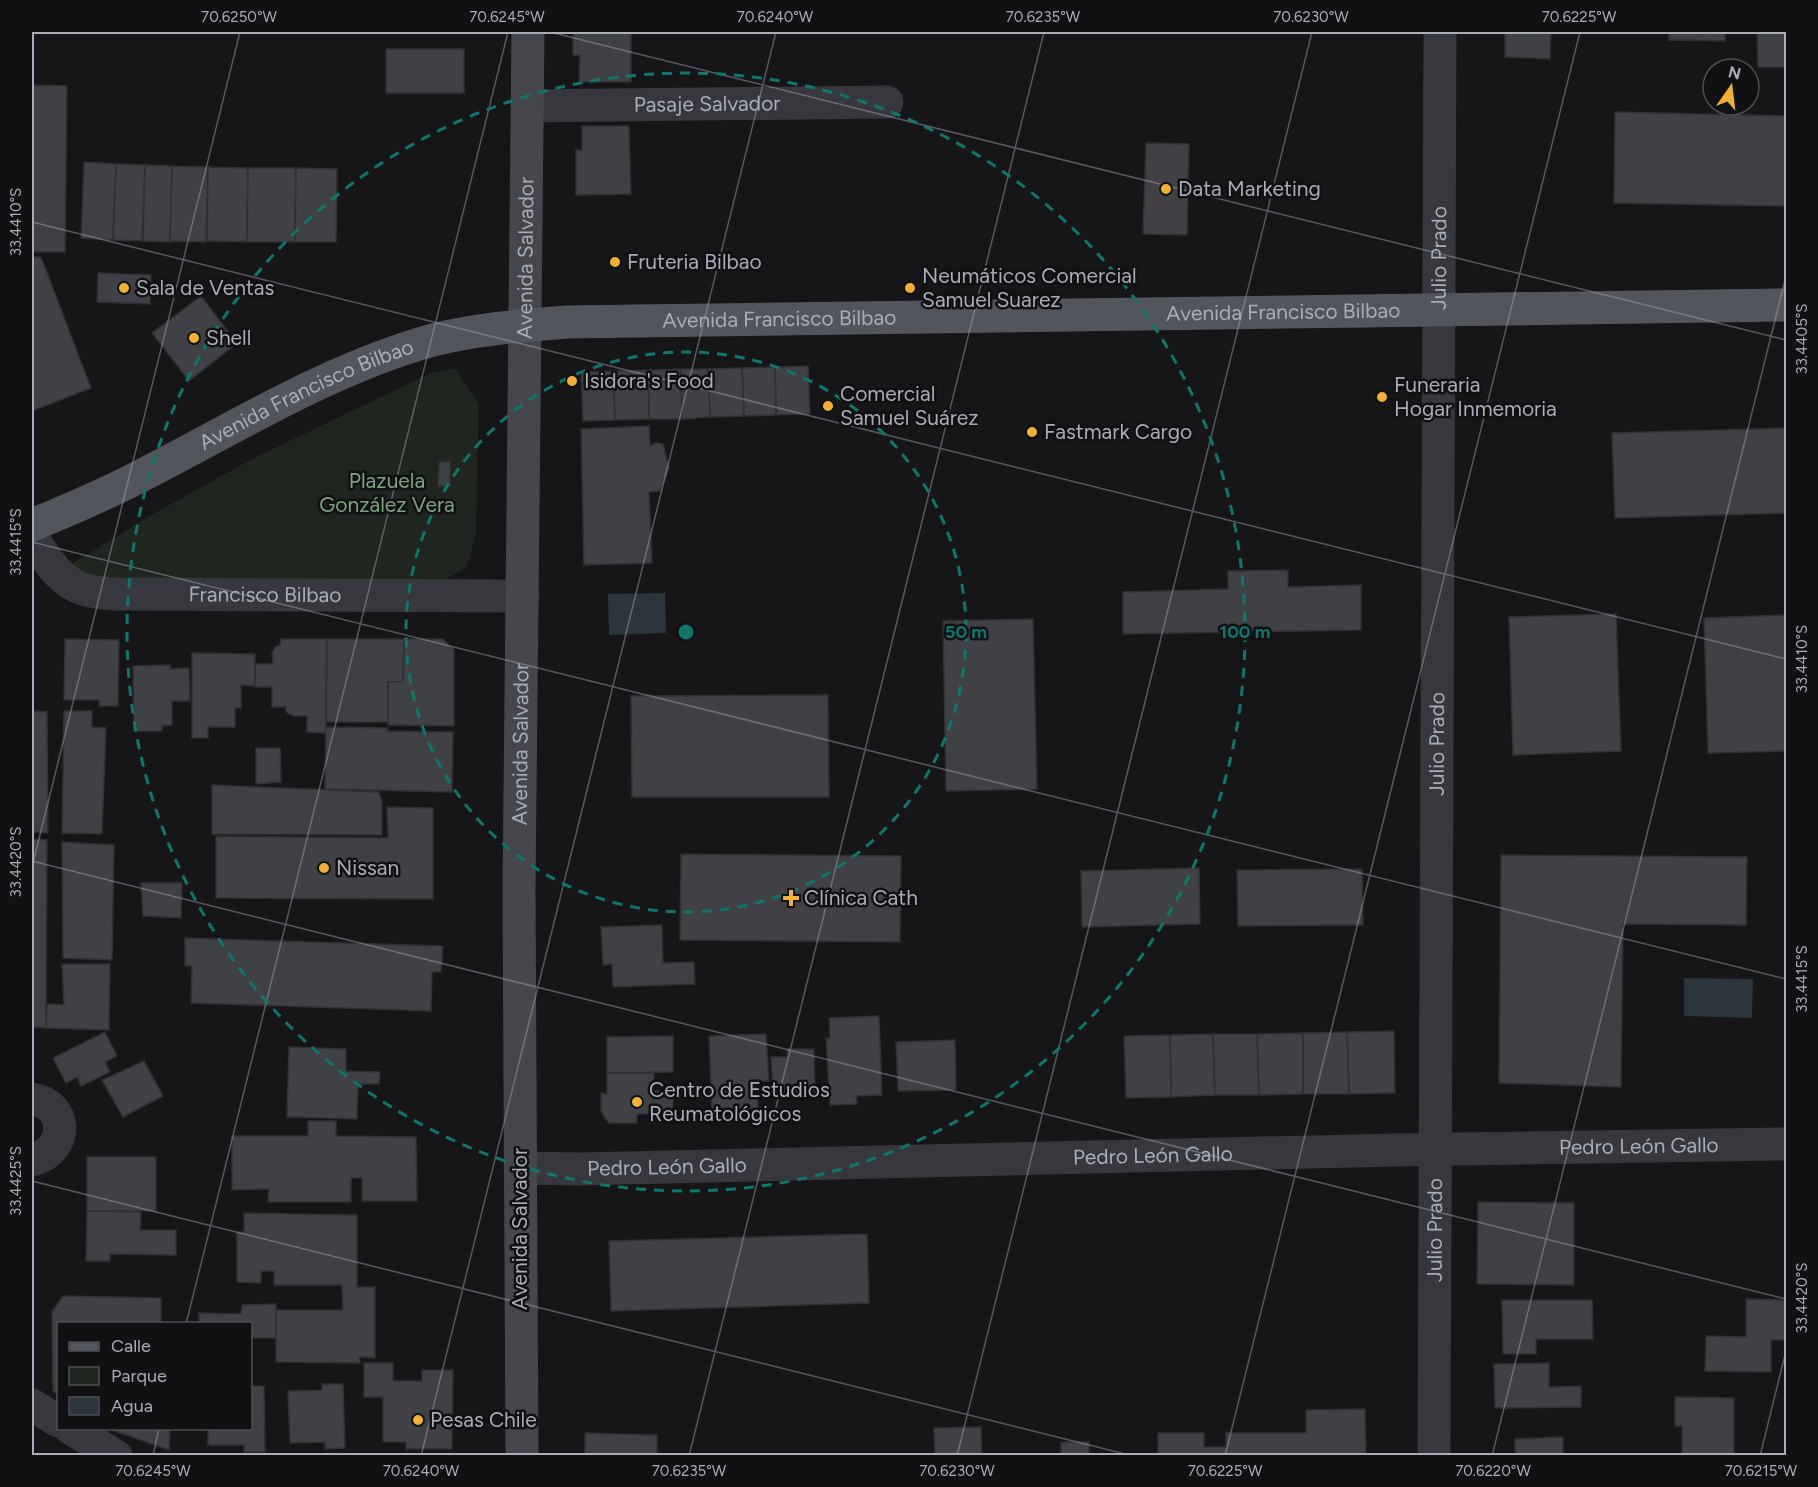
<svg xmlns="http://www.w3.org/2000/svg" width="1818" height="1487" font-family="Figtree,sans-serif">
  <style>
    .green { fill: #1e261f }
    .water { fill: #2c353c }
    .building { fill: #404145; stroke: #303034; stroke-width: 1.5 }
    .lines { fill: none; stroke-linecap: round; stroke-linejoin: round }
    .street { stroke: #37383d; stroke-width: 33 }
    .secondary { stroke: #45474d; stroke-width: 33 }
    .primary { stroke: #53555c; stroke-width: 33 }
    .ticks { fill: none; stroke: #a8adb8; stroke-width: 1.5; stroke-opacity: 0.45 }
    .ring { fill: none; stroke: #0f766e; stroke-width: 3; stroke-dasharray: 10 8 }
    .poi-dot { fill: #f2b134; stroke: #111113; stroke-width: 2 }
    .labels { text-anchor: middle; stroke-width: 5; stroke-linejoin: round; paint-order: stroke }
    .street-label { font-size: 21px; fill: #a8adb8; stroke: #111113 }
    .poi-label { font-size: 21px; fill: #a8adb8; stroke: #111113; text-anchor: start }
    .park-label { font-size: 21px; fill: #7fa381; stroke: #111113 }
    .centre { fill: #0f766e; stroke: #111113; stroke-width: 3 }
    .ring-label { font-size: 18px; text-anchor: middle; font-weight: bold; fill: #0f766e; stroke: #111113; stroke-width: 5; stroke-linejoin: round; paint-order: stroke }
    .neatline { fill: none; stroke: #a8adb8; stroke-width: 2 }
    .ticks-label { font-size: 15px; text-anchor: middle; fill: #a8adb8 }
  </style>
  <rect width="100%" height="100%" fill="#161618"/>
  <polygon class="green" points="455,368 479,404 476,532 470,557 466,567 440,583 98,579 68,566 160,510 256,457 429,374"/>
  <g class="water">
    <polygon points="665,593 666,633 609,635 608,594"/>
    <polygon points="1684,978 1753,979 1752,1018 1684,1016"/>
  </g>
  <g class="building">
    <polygon points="573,32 631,32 631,82 579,82 580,55 573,55"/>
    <polygon points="1505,32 1551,32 1550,59 1505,57"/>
    <polygon points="1669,32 1725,32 1725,41 1669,40"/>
    <polygon points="1757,32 1786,32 1786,67 1758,67"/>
    <rect x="386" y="49" width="78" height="44"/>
    <polygon points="32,85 67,86 65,252 32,252"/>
    <polygon points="1615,112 1786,116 1786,206 1614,203"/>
    <polygon points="582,126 629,126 631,194 576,195 576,150 582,150"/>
    <polygon points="1146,143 1189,144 1187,235 1143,234"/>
    <polygon points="84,162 116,164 113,240 81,238"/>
    <polygon points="116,164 145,165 142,241 113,240"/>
    <polygon points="145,165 172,166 170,242 143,241"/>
    <polygon points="172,166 208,167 206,242 170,241"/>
    <polygon points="208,167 248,168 247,242 207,241"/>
    <polygon points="248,168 296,168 295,242 247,242"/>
    <polygon points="296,168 337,169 336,242 295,242"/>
    <polygon points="32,257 41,257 91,388 32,411"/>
    <polygon points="98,273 151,275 150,304 97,302"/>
    <polygon points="201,296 237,343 189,381 152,333"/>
    <polygon points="808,366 810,414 776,415 775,367"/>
    <polygon points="775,367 776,415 744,416 742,368"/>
    <polygon points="742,368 744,416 710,417 708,369"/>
    <polygon points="681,369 682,419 649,419 648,370"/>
    <polygon points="681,369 708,369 710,417 682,419"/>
    <polygon points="648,370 649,419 615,420 613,371"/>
    <polygon points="613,371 615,420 583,421 581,372"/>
    <polygon points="649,426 650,446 656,443 663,444 669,468 660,491 649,492 652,563 584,565 581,429"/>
    <polygon points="1786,428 1786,513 1615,518 1612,433"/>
    <polygon points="439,462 450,462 450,486 438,486"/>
    <polygon points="1288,570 1288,587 1361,585 1361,630 1123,634 1123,592 1228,589 1228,571"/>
    <polygon points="1616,614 1621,751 1513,755 1509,617"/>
    <polygon points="1786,615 1786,751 1708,753 1704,618"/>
    <polygon points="1033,619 1037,789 946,791 943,621"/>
    <polygon points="65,639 119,640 118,706 99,706 99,700 64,700"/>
    <polygon points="281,639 327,639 326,733 307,732 307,716 294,716 289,714 286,711 286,707 272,707 272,687 255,687 255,664 273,664 272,653 275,647 280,645"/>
    <polygon points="327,639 404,639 403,682 388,682 389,722 326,722"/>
    <polygon points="404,639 443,639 454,650 454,726 388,725 388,682 403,682"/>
    <polygon points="192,653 255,654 255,686 241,685 241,708 235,708 235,727 208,727 208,738 192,738"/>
    <polygon points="170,665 170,669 189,668 190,701 172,701 172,725 162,726 162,731 134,731 133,666"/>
    <polygon points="828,695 829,797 632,797 631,696"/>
    <polygon points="32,711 47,712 48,833 32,832"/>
    <polygon points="64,711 92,711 92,727 106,728 102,834 62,833"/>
    <polygon points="326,727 388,728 387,731 453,732 452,792 325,789"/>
    <polygon points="256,748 280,748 281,782 256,784"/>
    <polygon points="212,785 379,792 382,802 382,835 212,834"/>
    <polygon points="387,807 433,808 433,899 216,898 216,836 388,838"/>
    <polygon points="32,839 47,840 46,1028 32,1027"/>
    <polygon points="62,842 114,845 112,960 63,958"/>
    <polygon points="681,854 901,856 900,942 680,940"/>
    <polygon points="1501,855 1747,857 1746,925 1623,924 1621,1087 1499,1083"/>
    <polygon points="1199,868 1200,924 1082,927 1081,871"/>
    <polygon points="1362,869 1363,925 1238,926 1237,870"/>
    <polygon points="141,883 182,883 181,918 143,916"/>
    <polygon points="662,925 663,963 694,962 695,984 613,987 612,964 603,965 601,927"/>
    <polygon points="185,938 443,946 441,972 432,972 431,1011 191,1003 192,966 185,966"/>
    <polygon points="62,964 110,964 109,1030 46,1028 47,1004 64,1005"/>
    <polygon points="879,1016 882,1095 856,1096 857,1104 830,1105 826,1038 830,1038 829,1018"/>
    <polygon points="1394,1031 1395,1093 1349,1094 1347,1032"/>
    <polygon points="105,1032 117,1056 105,1062 110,1072 81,1086 77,1077 66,1083 53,1058"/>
    <polygon points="1347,1032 1349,1094 1303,1094 1303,1033"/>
    <polygon points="1303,1033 1303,1094 1259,1095 1257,1034"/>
    <polygon points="766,1034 769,1081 757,1081 758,1108 712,1110 709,1036"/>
    <polygon points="1213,1034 1215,1095 1171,1097 1170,1035"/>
    <polygon points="1213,1034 1257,1034 1259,1095 1215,1095"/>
    <polygon points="1170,1035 1171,1097 1126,1098 1124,1036"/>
    <polygon points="673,1036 673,1072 607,1073 607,1037"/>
    <polygon points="955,1040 956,1090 898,1091 896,1042"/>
    <polygon points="289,1047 346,1049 346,1071 380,1072 379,1084 358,1084 357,1119 287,1117"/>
    <polygon points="787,1049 814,1049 815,1091 773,1093 771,1057 787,1057"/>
    <polygon points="144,1061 163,1096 123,1117 102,1080"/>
    <polygon points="607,1073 654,1073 654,1091 673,1091 673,1114 637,1114 637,1123 609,1123 604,1117 601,1110 601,1093 607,1094"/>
    <polygon points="308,1121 336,1121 336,1136 416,1137 417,1201 362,1201 362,1178 351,1178 351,1202 268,1202 269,1189 232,1190 232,1136 308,1136"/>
    <rect x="87" y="1157" width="69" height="54"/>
    <polygon points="1478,1202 1574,1203 1574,1285 1477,1284"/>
    <polygon points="87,1211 141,1212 140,1230 176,1230 176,1255 110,1254 110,1261 86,1261"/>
    <polygon points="244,1213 357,1215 357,1287 375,1287 375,1358 359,1357 360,1363 276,1362 276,1310 343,1310 342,1285 274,1285 274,1271 261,1271 261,1283 237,1282 237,1232 244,1232"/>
    <polygon points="867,1234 869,1303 611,1311 609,1241"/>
    <polygon points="63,1296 161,1298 161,1324 58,1324 58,1395 53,1391 52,1312"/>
    <polygon points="1746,1299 1786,1300 1786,1340 1771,1340 1771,1372 1705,1371 1706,1336 1746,1337"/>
    <polygon points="1502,1300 1592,1300 1593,1339 1536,1339 1536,1354 1503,1354"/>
    <polygon points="276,1304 276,1338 250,1338 250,1324 199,1324 199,1313 241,1314 242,1305"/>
    <polygon points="364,1363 393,1363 393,1381 422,1381 422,1370 453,1370 452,1449 406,1449 406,1442 383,1442 383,1397 364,1397"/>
    <polygon points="1549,1363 1549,1387 1581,1386 1581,1407 1495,1408 1494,1364"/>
    <polygon points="322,1384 343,1384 345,1448 325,1449 325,1442 290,1443 288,1391 322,1390"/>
    <polygon points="250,1386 264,1386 265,1452 244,1452 244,1445 208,1445 208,1428 250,1428"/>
    <polygon points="1675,1397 1734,1398 1734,1456 1682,1456 1682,1426 1675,1426"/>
    <polygon points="1365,1409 1366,1456 1048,1456 1061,1455 1061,1442 1089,1442 1089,1455 1158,1454 1158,1433 1204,1433 1204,1447 1226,1447 1226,1433 1306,1433 1306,1410"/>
    <polygon points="981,1427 982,1456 935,1456 934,1428"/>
    <polygon points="111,1428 170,1428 169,1450 115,1431"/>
    <polygon points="585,1433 657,1435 657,1456 585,1456"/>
    <polygon points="1563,1437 1563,1456 1515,1456 1515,1439"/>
    <rect x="678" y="1454" width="215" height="2"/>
  </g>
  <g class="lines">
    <g class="street">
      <path id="s1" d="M527 106 887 102"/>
      <path id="s2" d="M32 538C47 559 60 583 86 590 96 593 106 593 115 594L523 596"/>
      <path d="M32 1099C68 1104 70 1150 32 1160"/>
      <path id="s3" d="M520 1168 580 1169 1394 1150 1786 1144"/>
      <polyline points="32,1405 58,1421"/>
      <polyline points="70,1428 116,1456"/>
      <path id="s4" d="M1434 1456 1440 32"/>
    </g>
    <path class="secondary" id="s5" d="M522 1456 519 888 528 32"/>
    <path class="primary" id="s6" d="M32 525C64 512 96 498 127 483 223 435 315 376 419 344 466 330 518 326 567 322L1786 305"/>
  </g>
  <path class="ticks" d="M550 32 1786 340M32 222 1786 659M32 542 1786 979M32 861 1786 1299M32 867 240 32M32 1181 1133 1456M186 1324 508 32M153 1456 159 1428M421 1456 776 32M689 1456 1044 32M957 1456 1312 32M1225 1456 1580 32M1492 1456 1786 276M1760 1456 1786 1351"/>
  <g class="ring">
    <circle cx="686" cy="632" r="280"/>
    <circle cx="686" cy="632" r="559"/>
  </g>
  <g class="poi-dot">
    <circle cx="1166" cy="189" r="6"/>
    <circle cx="615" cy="262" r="6"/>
    <circle cx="124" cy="288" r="6"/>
    <circle cx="910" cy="288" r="6"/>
    <circle cx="194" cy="338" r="6"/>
    <circle cx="572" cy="381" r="6"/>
    <circle cx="1382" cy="397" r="6"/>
    <circle cx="828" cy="406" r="6"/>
    <circle cx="1032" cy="432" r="6"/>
    <circle cx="324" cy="868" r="6"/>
    <path d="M788 889h6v6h6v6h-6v6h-6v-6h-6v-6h6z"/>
    <circle cx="637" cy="1102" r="6"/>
    <circle cx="418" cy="1420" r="6"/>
  </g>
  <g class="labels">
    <g class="street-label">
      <text dy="7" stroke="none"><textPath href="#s1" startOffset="180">Pasaje Salvador</textPath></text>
      <text dy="7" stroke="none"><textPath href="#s5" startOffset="1198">Avenida Salvador</textPath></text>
      <text dy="7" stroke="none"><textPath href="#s4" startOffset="1198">Julio Prado</textPath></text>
      <text dy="7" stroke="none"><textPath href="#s6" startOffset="1294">Avenida Francisco Bilbao</textPath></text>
      <text dy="7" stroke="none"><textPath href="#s6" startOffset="790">Avenida Francisco Bilbao</textPath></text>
      <text dy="7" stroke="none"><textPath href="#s6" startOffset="304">Avenida Francisco Bilbao</textPath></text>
      <text dy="7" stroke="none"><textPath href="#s2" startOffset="256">Francisco Bilbao</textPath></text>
      <text dy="7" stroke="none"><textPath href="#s5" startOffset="712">Avenida Salvador</textPath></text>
      <text dy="7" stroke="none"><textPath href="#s4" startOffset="712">Julio Prado</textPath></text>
      <text dy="7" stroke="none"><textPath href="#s3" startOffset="1119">Pedro León Gallo</textPath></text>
      <text dy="7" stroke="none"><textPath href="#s3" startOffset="633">Pedro León Gallo</textPath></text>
      <text dy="7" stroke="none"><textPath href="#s3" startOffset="147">Pedro León Gallo</textPath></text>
      <text transform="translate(520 1229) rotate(-90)" y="7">Avenida Salvador</text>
      <text dy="7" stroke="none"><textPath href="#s4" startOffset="226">Julio Prado</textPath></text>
    </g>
    <g class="poi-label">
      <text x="1178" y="196">Data Marketing</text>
      <text x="627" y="269">Fruteria Bilbao</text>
      <text x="922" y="283">Neumáticos Comercial<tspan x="922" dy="24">Samuel Suarez</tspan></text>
      <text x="136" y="295">Sala de Ventas</text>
      <text x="206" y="345">Shell</text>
      <text x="584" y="388">Isidora's Food</text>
      <text x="1394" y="392">Funeraria<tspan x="1394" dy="24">Hogar Inmemoria</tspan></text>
      <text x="840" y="401">Comercial<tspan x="840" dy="24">Samuel Suárez</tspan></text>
      <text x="1044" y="439">Fastmark Cargo</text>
      <text x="336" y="875">Nissan</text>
      <text x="804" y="905">Clínica Cath</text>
      <text x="649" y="1097">Centro de Estudios<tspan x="649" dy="24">Reumatológicos</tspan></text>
      <text x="430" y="1427">Pesas Chile</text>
    </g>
    <g class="park-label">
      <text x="387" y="488">Plazuela<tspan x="387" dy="24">González Vera</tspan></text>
    </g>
  </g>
  <circle cx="686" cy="632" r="9" class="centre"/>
  <g class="ring-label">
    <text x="966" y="638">50 m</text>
    <text x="1245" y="638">100 m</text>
  </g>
  <rect width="1818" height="1487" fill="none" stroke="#111113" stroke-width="66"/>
  <rect x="57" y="1322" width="195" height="108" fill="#111113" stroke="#4d4f55" stroke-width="1.5"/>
  <rect x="69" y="1342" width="30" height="9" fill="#53555c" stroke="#4d4f55" stroke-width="1.5"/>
  <text x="111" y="1352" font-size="18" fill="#a8adb8">Calle</text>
  <rect x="69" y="1367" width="30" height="18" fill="#1e261f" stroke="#4d4f55" stroke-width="1.5"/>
  <text x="111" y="1382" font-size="18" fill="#a8adb8">Parque</text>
  <rect x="69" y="1397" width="30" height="18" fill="#2c353c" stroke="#4d4f55" stroke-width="1.5"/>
  <text x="111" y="1412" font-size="18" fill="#a8adb8">Agua</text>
  <g transform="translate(1731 87) rotate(14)"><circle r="28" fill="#111113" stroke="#4d4f55" stroke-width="1.5"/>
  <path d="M0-4.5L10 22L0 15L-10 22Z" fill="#f2b134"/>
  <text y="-9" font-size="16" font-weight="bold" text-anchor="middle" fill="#a8adb8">N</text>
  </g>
  <rect x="33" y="33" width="1752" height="1421" class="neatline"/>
  <g class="ticks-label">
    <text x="239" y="22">70.6250°W</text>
    <text x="507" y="22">70.6245°W</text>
    <text x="775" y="22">70.6240°W</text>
    <text x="1043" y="22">70.6235°W</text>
    <text x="1311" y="22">70.6230°W</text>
    <text x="1579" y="22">70.6225°W</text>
    <text transform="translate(16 222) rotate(-90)" y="5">33.4410°S</text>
    <text transform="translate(1802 339) rotate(-90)" y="5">33.4405°S</text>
    <text transform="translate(16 542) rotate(-90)" y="5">33.4415°S</text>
    <text transform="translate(1802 659) rotate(-90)" y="5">33.4410°S</text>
    <text transform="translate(16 862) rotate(-90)" y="5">33.4420°S</text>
    <text transform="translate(1802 979) rotate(-90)" y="5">33.4415°S</text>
    <text transform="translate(16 1181) rotate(-90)" y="5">33.4425°S</text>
    <text transform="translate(1802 1298) rotate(-90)" y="5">33.4420°S</text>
    <text x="153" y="1476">70.6245°W</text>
    <text x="421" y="1476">70.6240°W</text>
    <text x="689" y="1476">70.6235°W</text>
    <text x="957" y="1476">70.6230°W</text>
    <text x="1225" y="1476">70.6225°W</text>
    <text x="1493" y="1476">70.6220°W</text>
    <text x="1761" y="1476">70.6215°W</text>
  </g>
</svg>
